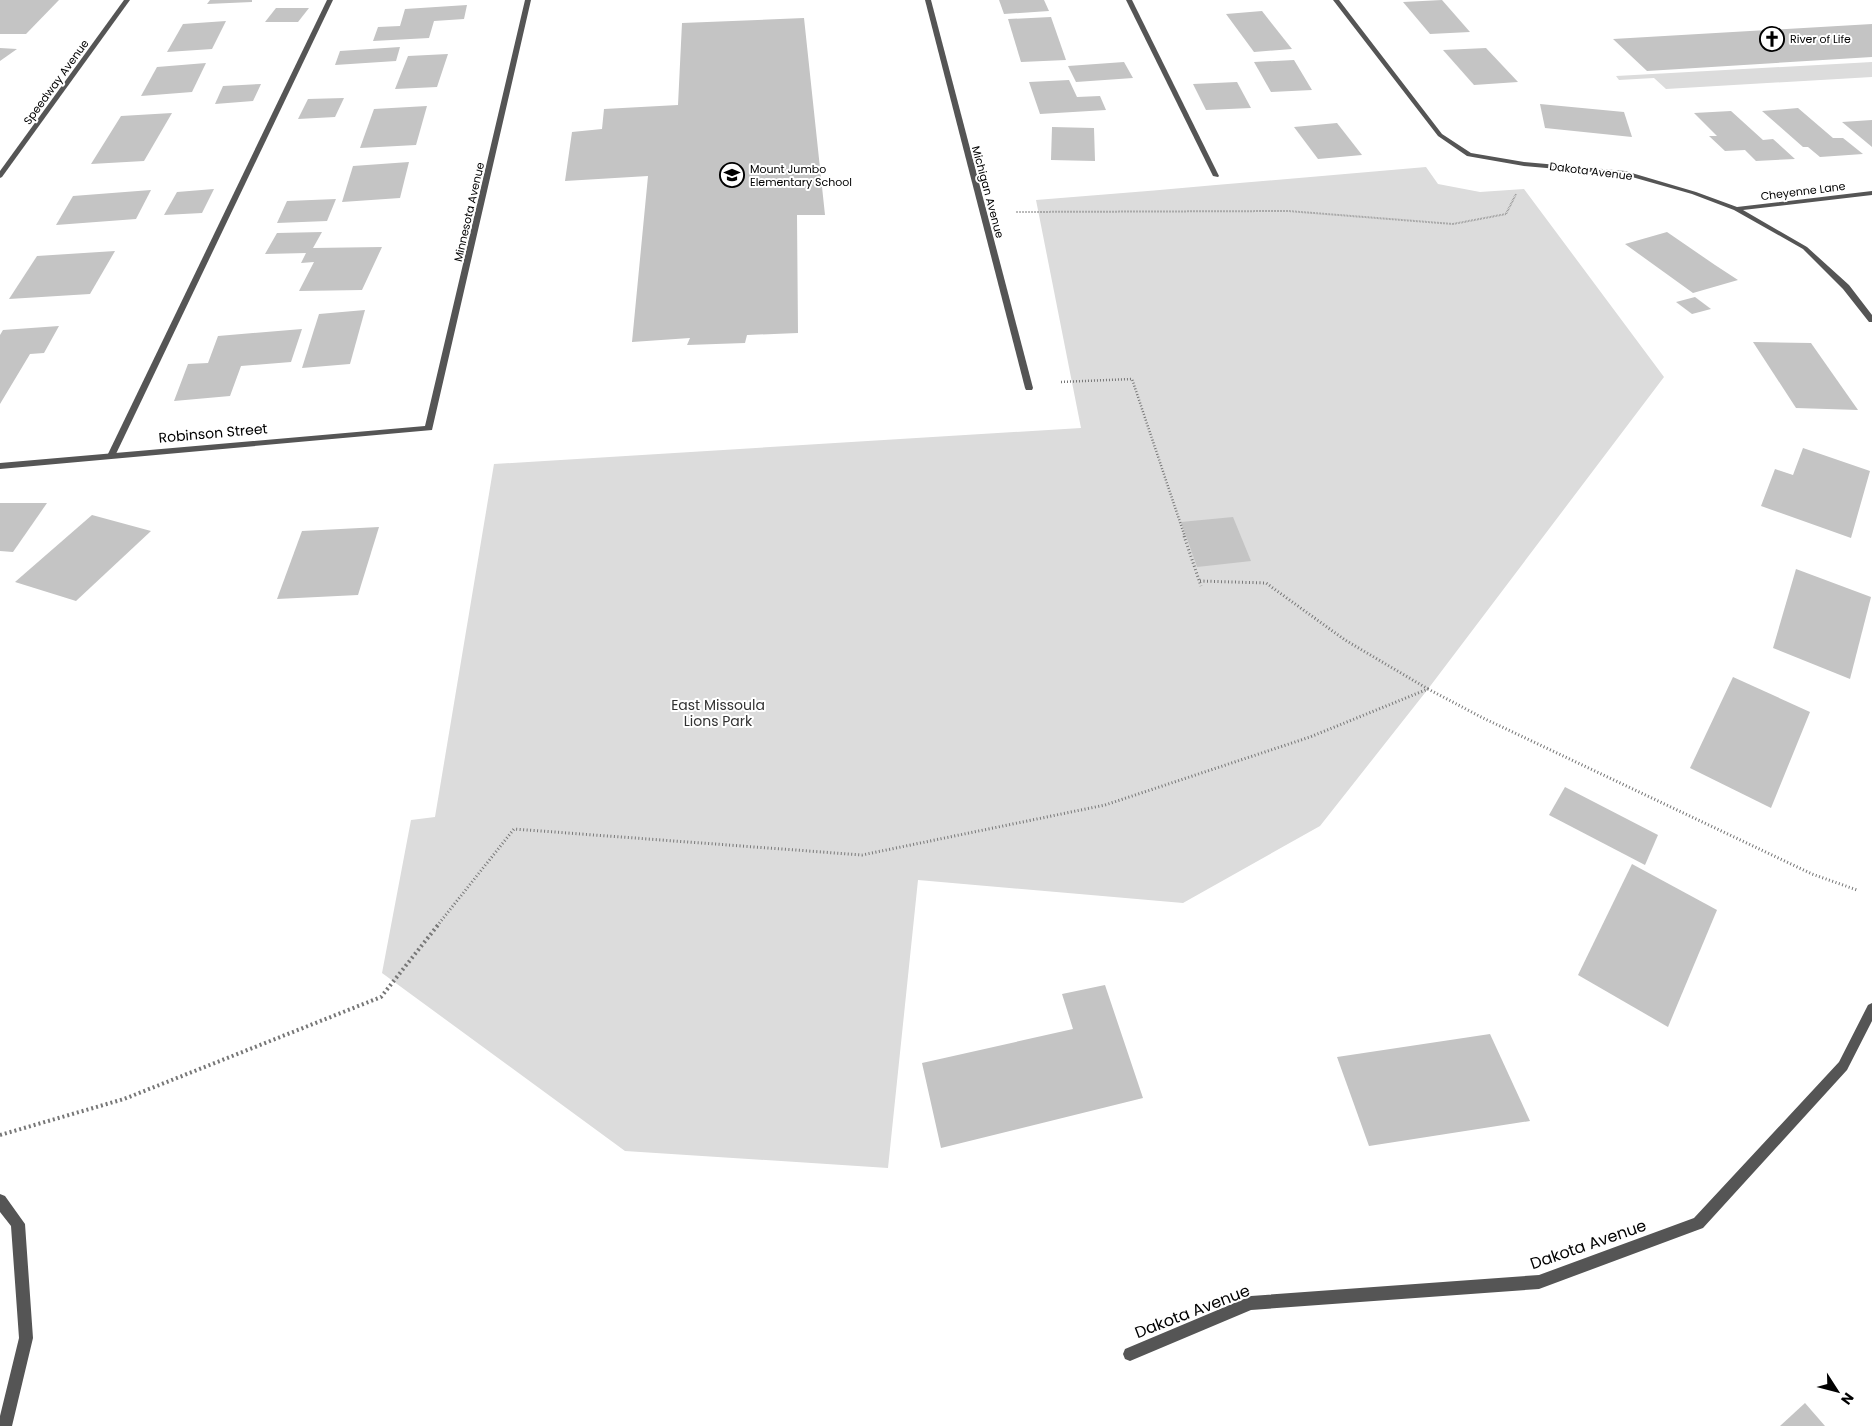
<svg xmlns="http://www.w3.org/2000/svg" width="1872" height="1426" font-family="Poppins,sans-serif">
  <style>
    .green { fill: #dcdcdc }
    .building { fill: #c4c4c4 }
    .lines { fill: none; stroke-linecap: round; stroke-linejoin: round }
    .path-far3 { stroke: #777; stroke-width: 2; stroke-dasharray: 0.5 1; stroke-linecap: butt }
    .path-far2 { stroke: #777; stroke-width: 2.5; stroke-dasharray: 1 2; stroke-linecap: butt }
    .path-far1 { stroke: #777; stroke-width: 3; stroke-dasharray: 1 2.5; stroke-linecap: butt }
    .path { stroke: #777; stroke-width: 4; stroke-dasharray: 2 3; stroke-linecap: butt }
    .service { fill: #555; fill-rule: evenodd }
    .minor { fill: #555; fill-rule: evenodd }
    .labels { text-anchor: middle; stroke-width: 4; stroke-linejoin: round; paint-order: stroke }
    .far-poi-label { font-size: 11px; fill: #000; stroke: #fff; text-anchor: start }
    .far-street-label { font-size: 11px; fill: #000; stroke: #fff }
    .street-label { font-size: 14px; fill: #000; stroke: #fff }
    .park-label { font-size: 14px; fill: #333; stroke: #fff }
    .near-street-label { font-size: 16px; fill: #000; stroke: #fff }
  </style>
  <rect width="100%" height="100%" fill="#fff"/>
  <g class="green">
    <polygon points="1872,62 1872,77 1666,89 1654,78 1619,80 1616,76"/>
    <path d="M1426 167 1438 184 1480 192 1524 189 1664 377 1428 689 1320 826 1183 903 918 880 888 1168 625 1151 382 973 411 820 435 817 494 464 1081 428 1036 200C1166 190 1296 178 1426 167Z"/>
  </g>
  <g class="building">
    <polygon points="0,0 59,0 26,34 0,34"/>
    <polygon points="210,0 252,0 252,2 207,4"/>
    <polygon points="999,0 1044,0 1049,11 1004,14"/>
    <polygon points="1442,0 1470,32 1430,34 1403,2"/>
    <polygon points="467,5 464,19 434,21 429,38 373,41 378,27 400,26 405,9"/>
    <polygon points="276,8 309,8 298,22 265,22"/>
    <polygon points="1262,11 1292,49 1254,52 1226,14"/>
    <polygon points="1051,17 1066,60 1021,62 1008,19"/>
    <polygon points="804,18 825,215 797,215 798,333 747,335 745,343 687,345 690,338 632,342 648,176 565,181 572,132 602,129 604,109 678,105 682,23"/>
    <polygon points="226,21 212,49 167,52 183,24"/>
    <polygon points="1872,24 1872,57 1647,71 1613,39"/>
    <polygon points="400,47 396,61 335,65 340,51"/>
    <polygon points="0,48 17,49 0,61"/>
    <polygon points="1486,48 1518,82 1474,85 1443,50"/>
    <polygon points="448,54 437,87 395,89 408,56"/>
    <polygon points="1294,60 1312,90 1271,92 1254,62"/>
    <polygon points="1124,62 1133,78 1076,82 1068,66"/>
    <polygon points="206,63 192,92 141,96 157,67"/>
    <polygon points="1069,80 1077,97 1100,96 1106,110 1040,114 1029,82"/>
    <polygon points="1237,82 1251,108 1206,110 1193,84"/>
    <polygon points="261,84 253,101 215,104 223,86"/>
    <polygon points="344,98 335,117 298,119 308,99"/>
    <polygon points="1540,104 1624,112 1632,137 1545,128"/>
    <polygon points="427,106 416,145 360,148 374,109"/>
    <polygon points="1798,108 1833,138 1843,138 1863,154 1820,157 1808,147 1803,147 1762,111"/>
    <polygon points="1731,111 1763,140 1773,139 1795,159 1756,161 1745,150 1725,151 1709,136 1717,136 1694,113"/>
    <polygon points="172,113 144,161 91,164 121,116"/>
    <polygon points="1872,120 1872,147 1842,122"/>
    <polygon points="1337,123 1362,155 1318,159 1294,127"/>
    <polygon points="1052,127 1094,128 1095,161 1051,160"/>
    <polygon points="409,162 400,198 342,202 353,166"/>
    <polygon points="214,189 202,213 164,215 177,192"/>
    <polygon points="151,190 136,219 56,225 73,196"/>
    <polygon points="336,199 327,221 277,223 287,201"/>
    <polygon points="322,232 313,248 382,247 362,290 299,291 314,262 301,263 306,253 265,254 277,233"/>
    <polygon points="1667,232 1715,265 1738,280 1693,293 1625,244"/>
    <polygon points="115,251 90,294 9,299 37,256"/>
    <polygon points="1695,297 1711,309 1692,314 1676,302"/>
    <polygon points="365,310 350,364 302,368 319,314"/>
    <polygon points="59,326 44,353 30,354 0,404 0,335 3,330"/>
    <polygon points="302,329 291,362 241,366 230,396 174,401 188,364 208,363 218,336"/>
    <polygon points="1753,342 1811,343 1858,410 1796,408"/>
    <polygon points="1803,448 1870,471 1851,538 1761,506 1775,469 1793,475"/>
    <polygon points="0,503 47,503 13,552 0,551"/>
    <polygon points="92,515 151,531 76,601 15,582"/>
    <polygon points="1233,517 1251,561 1197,567 1181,522"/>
    <polygon points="379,527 358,595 277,599 302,531"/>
    <polygon points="1796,569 1871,597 1850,679 1773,648"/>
    <polygon points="1733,677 1810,712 1771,808 1690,768"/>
    <polygon points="1565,787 1658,835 1645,865 1549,815"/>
    <polygon points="1632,864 1717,910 1668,1027 1578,975"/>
    <polygon points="1105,985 1143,1098 941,1148 922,1063 1073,1029 1062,994"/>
    <polygon points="1490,1034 1530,1121 1369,1146 1337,1057"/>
    <polygon points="1805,1403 1825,1426 1780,1426"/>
  </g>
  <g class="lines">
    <polyline class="path-far3" points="1016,212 1288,211 1453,224 1506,214 1516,194"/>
    <polyline class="path-far2" points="1061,382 1132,379 1185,537"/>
    <g class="path-far1">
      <polyline points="1184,536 1201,586"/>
      <polyline points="1200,581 1266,583 1345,640 1428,689"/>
      <polyline points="437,926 514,829 862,855 1105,805 1310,737 1428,689 1483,718 1812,874 1857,890"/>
    </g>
    <polyline class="path" points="0,1135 124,1099 381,997 438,925"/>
    <g class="service">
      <polygon points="327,0 333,0 115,456 111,459 108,458 107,456"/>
      <polygon points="1126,0 1132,0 1219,176 1218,177 1213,176"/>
    </g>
    <g class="minor">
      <polygon points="124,0 130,0 2,177 0,178 0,171"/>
      <polygon points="525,0 531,0 432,430 0,469 0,463 425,426"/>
      <polygon points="925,0 931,0 1033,388 1032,390 1026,390 1025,388"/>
      <polygon points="1333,0 1339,0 1442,134 1471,153 1524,162 1625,171 1696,192 1737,207 1872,191 1872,195 1743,210 1807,247 1849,285 1872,315 1872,322 1869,322 1843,289 1803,249 1734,210 1692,194 1625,175 1524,166 1467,156 1438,136"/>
      <polygon points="1872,1003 1872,1021 1847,1070 1703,1228 1539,1289 1251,1310 1130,1361 1125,1359 1123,1354 1125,1349 1251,1296 1539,1275 1694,1218 1839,1062 1868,1005"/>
      <polygon points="0,1194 5,1196 25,1224 33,1338 12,1426 0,1426 0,1416 19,1338 11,1226 0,1212"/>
    </g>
  </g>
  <defs>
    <symbol id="church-ring" viewBox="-11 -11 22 22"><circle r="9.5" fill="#fff" stroke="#000" stroke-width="1.5"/><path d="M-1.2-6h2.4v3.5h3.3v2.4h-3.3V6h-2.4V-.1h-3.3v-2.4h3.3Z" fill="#000"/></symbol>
    <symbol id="school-ring" viewBox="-11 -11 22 22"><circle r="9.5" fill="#fff" stroke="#000" stroke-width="1.5"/><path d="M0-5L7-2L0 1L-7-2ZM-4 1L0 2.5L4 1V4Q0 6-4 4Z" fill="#000"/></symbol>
  </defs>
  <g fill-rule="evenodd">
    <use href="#church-ring" x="1758" y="25" width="28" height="28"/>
    <use href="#school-ring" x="718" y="161" width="28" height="28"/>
  </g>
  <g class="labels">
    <g class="far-poi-label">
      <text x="1790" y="43">River of Life</text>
      <text x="750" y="173">Mount Jumbo<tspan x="750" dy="13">Elementary School</tspan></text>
    </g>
    <g class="far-street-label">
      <text transform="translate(56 82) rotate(-54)" y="4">Speedway Avenue</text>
      <text transform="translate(1591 171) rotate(7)" y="4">Dakota Avenue</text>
      <text transform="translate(1803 191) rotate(-7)" y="4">Cheyenne Lane</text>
      <text transform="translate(988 192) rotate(75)" y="4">Michigan Avenue</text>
      <text transform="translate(469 212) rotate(-77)" y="4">Minnesota Avenue</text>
    </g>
    <g class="street-label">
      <text transform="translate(213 433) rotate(-5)" y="5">Robinson Street</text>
    </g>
    <g class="park-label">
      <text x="718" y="710">East Missoula<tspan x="718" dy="16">Lions Park</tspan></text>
    </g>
    <g class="near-street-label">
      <text transform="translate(1588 1244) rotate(-19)" y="6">Dakota Avenue</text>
      <text transform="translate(1192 1311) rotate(-21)" y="6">Dakota Avenue</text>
    </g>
  </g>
  <g transform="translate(1837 1391) rotate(126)" stroke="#ffffff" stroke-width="4" paint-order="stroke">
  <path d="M0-4L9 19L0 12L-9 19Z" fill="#000000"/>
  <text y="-8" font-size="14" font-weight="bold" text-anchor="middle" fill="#000000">N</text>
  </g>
</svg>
